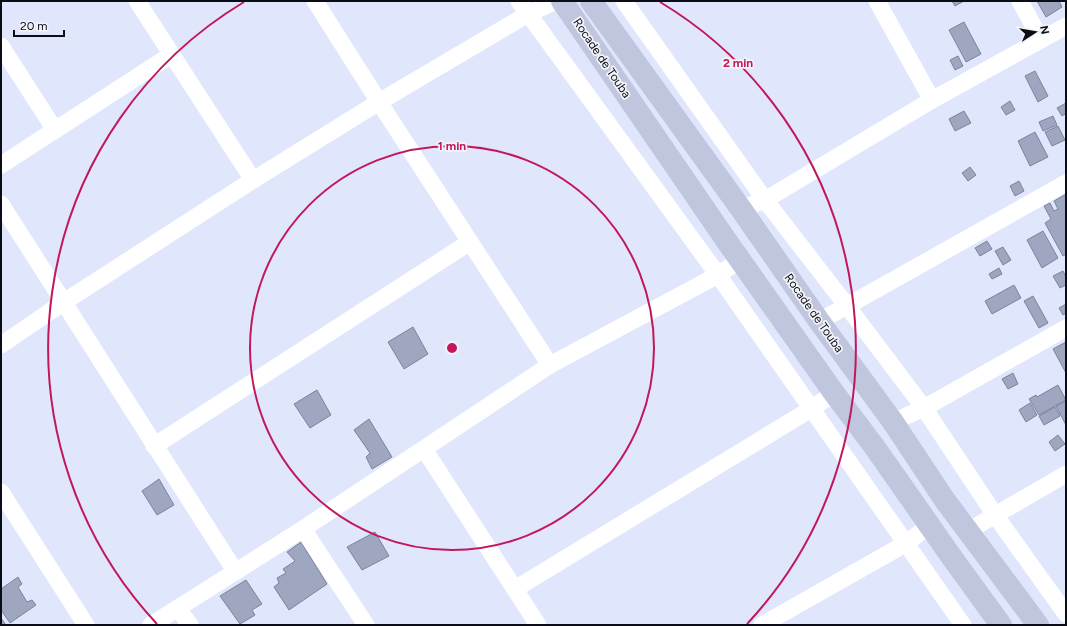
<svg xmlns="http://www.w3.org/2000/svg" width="1067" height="626" font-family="Figtree,sans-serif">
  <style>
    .building { fill: #9ea6c0; stroke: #7c839c }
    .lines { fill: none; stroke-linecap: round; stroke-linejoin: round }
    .street { stroke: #fff; stroke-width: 17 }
    .primary { stroke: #bfc6dd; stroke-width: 22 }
    .ring { fill: none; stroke: #c2185b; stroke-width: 2 }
    .labels { text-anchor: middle; stroke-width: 3.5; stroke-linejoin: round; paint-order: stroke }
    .street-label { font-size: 12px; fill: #0a0d16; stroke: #f3f4fa }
    .centre { fill: #c2185b; stroke: #f3f4fa; stroke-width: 2 }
    .ring-label { font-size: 12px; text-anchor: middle; font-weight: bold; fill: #c2185b; stroke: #f3f4fa; stroke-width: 3.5; stroke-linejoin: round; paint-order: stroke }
  </style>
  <rect width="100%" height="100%" fill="#e0e7fd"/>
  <g class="building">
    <polygon points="952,1 964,1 955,6"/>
    <polygon points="1037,1 1059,1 1062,7 1046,17"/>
    <polygon points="964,22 981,54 966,62 949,30"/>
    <polygon points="958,56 963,66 955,70 950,60"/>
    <polygon points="1035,71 1048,96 1038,102 1025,76"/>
    <polygon points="1010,101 1015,110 1006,115 1001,107"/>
    <polygon points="1066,103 1066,116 1065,114 1062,116 1057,108"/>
    <polygon points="964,111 971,123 955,131 949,119"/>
    <polygon points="1053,116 1057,125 1043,131 1039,122"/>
    <polygon points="1058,126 1065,140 1052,146 1045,132"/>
    <polygon points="1035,132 1048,157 1030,166 1018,141"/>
    <polygon points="970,167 976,175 968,181 962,173"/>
    <polygon points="1019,181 1024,191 1015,196 1010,186"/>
    <polygon points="1066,194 1066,254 1063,256 1045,223 1051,219 1044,206 1050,203 1054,211 1058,209 1054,201"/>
    <polygon points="1043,231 1058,258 1042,268 1027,240"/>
    <polygon points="987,241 992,249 980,256 975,248"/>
    <polygon points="1003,247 1011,260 1003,265 995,251"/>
    <polygon points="999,268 1002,274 992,279 989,274"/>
    <polygon points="1063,271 1066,277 1066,285 1060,288 1053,276"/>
    <polygon points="1014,285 1021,298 992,314 985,301"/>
    <polygon points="1033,296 1048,323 1039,328 1024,301"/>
    <polygon points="1066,304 1066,313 1063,315 1059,308"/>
    <polygon points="413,327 428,354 404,369 388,342"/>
    <polygon points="1066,342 1066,373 1053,349"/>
    <polygon points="1013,373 1018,384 1008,389 1002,379"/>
    <polygon points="1058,385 1066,400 1039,415 1029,399 1036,395 1037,397"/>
    <polygon points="317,390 331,415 310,428 294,404"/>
    <polygon points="1066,401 1066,425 1056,406"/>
    <polygon points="1030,403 1037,415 1026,422 1019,410"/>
    <polygon points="1055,407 1060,416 1044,425 1039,416"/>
    <polygon points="369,419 392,457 372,469 366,457 370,453 354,430"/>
    <polygon points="1058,435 1065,444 1055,451 1049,442"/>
    <polygon points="159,479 174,505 157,515 142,491"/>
    <polygon points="375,532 389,556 362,570 347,547"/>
    <polygon points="301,542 327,584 289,610 274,587 279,583 277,578 286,573 283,569 295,561 287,552"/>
    <polygon points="18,577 22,584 18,587 27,602 32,600 36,605 10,623 1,610 1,589"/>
    <polygon points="246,580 262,604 252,610 255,615 240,624 220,596"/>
    <polygon points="1,618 6,625 1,625"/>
  </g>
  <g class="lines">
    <g class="street">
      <polyline points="137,1 253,180"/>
      <polyline points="315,1 379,102 550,365"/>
      <polyline points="519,1 718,275 963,625"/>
      <polyline points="624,1 765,200 847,306 924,408 995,515 1066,614"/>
      <polyline points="877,1 932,100"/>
      <polyline points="1020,1 1041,40"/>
      <polyline points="1,46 55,130"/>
      <polyline points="1,165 171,55"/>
      <path d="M1 204C80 326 156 449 235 571"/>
      <polyline points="741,209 765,200 932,100 1066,26"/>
      <polyline points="819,321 847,306 1066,183"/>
      <polyline points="1,345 64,302 253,180 379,102 528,14 556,1"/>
      <polyline points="893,422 924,408 1066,328"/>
      <polyline points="154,446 470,242"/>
      <polyline points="424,449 538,625"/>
      <polyline points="1,492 86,625"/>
      <polyline points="303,529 366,625"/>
      <polyline points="968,531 1066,474"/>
      <polyline points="515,589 811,409 834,393"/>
      <polyline points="178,609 190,625"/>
      <polyline points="151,625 303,529 550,365 718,275 740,260"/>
      <polyline points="762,625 905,544 929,526"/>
    </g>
    <g class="primary">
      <polyline points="562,1 726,240 834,393 876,449 953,559 1001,625"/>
      <polyline points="591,1 741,209 819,321 893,422 944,499 1038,625"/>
    </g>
  </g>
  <g class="ring">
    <circle cx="452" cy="348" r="202"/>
    <path d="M157 624A404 404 0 0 1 244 2M660 2A404 404 0 0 1 747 624"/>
  </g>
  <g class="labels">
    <g class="street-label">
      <text transform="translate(602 58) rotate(56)" y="4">Rocade de Touba</text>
      <text transform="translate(814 313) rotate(55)" y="4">Rocade de Touba</text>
    </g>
  </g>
  <circle cx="452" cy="348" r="6" class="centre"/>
  <g class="ring-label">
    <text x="738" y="67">2 min</text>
    <text x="452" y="150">1 min</text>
  </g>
  <rect width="1067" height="626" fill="none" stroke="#0a0d16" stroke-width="4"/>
  <g transform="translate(1035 32) rotate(78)" stroke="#f3f4fa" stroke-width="3" paint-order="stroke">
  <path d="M0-3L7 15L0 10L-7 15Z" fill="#0a0d16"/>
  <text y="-6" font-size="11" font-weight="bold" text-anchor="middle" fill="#0a0d16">N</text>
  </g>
  <path d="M14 30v6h50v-6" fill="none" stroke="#0a0d16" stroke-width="2"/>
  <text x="20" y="30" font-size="12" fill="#0a0d16" stroke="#f3f4fa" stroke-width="3" paint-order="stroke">20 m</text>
</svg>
